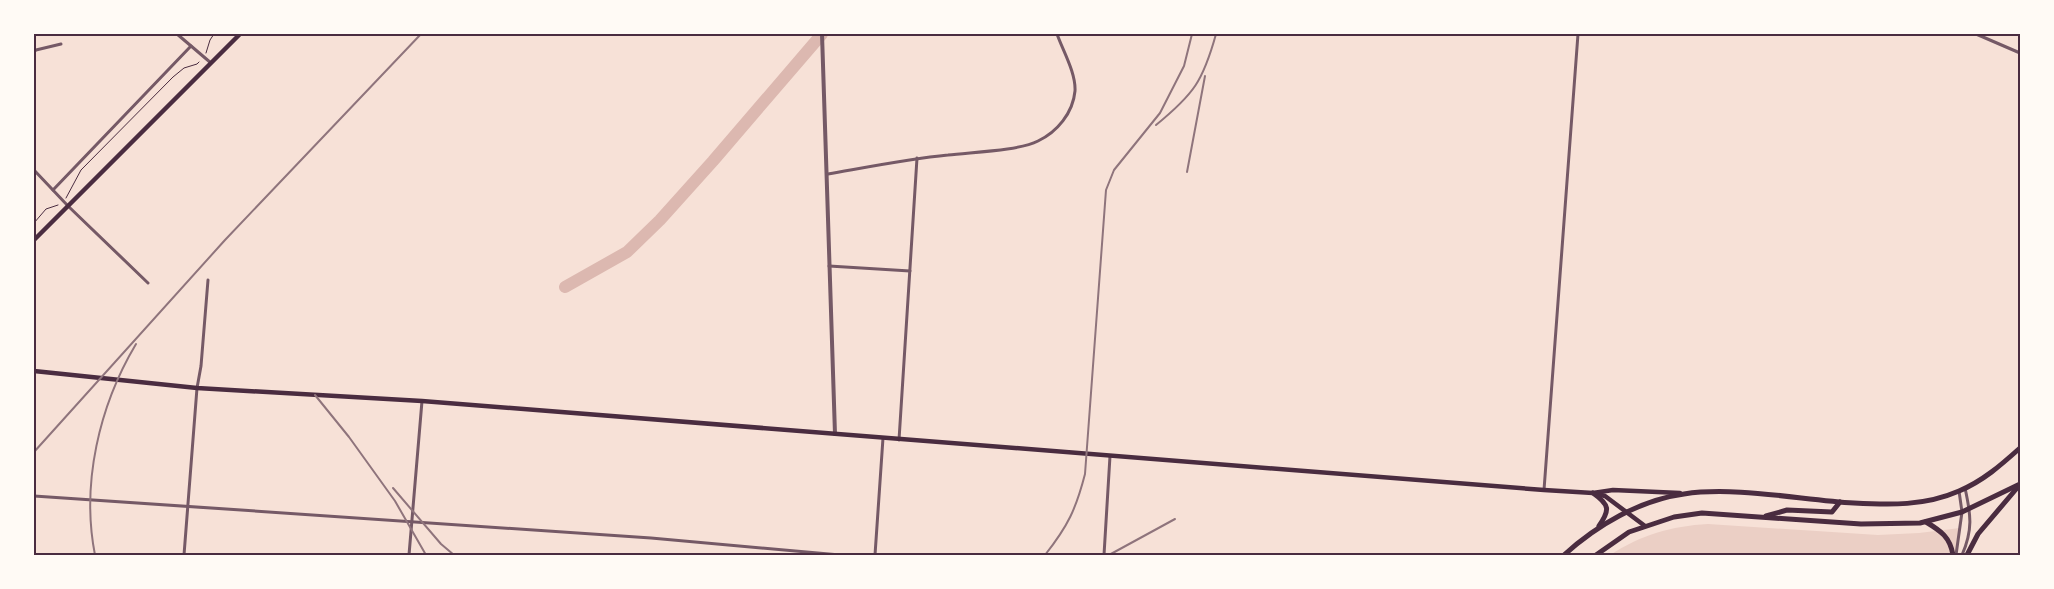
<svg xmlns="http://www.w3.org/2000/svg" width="2054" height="589" font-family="'Alegreya Sans',sans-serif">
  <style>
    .green { fill: #ebcfc5 }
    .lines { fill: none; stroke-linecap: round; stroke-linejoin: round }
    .river { stroke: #dcb8b0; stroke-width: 12 }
    .path { stroke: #4a2c40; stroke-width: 1 }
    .minor { stroke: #755966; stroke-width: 3 }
    .tertiary { stroke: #755966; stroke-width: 4 }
    .secondary { stroke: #4a2c40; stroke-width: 4.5 }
    .trunk { stroke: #4a2c40; stroke-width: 5 }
    .rail { stroke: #8f747c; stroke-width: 2 }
    .neatline { fill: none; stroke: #4a2c40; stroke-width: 2 }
  </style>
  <rect width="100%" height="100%" fill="#f7e1d7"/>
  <path class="green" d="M1708 524 1878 535 1919 533 1960 528 1956 555H1610C1641 535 1671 526 1708 524Z"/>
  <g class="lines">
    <polyline class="river" points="565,287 627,252 660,220 713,161 822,34"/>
    <g class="path">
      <polyline points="206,53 210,40 214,34"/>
      <polyline points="66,198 81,170 173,77 184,68 197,64 199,62"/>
      <polyline points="34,223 46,209 58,205"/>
    </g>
    <g class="minor">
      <polyline points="177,34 211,63"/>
      <polyline points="1976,34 2020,53"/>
      <polyline points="34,52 36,50 61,44"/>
      <polyline points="34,170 68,206 148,283"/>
      <path d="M828 174C868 167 908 159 948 155 972 152 1018 151 1038 141 1057 132 1073 113 1075 91 1076 73 1063 51 1057 34"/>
      <polyline points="53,190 191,46"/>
      <polyline points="829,266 910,271"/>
      <polyline points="899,440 917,158"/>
      <polyline points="1544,490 1578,34"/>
      <polyline points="34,496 651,538 840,555"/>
      <polyline points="184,555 197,388 201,366 208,280"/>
      <polyline points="409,555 422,401"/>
      <polyline points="875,555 883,438"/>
      <polyline points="1104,555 1110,456"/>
      <polyline points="1956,555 1962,512 1959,491"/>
      <path d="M1962 555C1973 530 1971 515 1965 488"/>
    </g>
    <polyline class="tertiary" points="822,34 835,434"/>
    <g class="secondary">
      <polyline points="34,240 240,34"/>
      <polyline points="34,371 197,388 422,401 1544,490 1593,493 1613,490 1680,493"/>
      <polyline points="1597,494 1605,496 1645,526"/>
    </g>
    <g class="trunk">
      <path d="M1593 493C1610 505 1610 510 1599 526"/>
      <polyline points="1766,516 1787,510 1832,512 1840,502"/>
      <path d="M1926 522C1941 531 1950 537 1953 555"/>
      <path d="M1564 555C1597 525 1640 500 1684 494 1735 486 1802 500 1854 503 1890 505 1925 506 1959 491 1983 481 2001 465 2020 448"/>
      <polyline points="1596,555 1629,532 1674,517 1702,513 1861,524 1920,523 1962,512 2020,484"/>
      <polyline points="1967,555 1978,534 2017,488"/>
    </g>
    <g class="rail">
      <path d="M1156 125C1194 94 1203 81 1216 34"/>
      <polyline points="1187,172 1205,76"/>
      <polyline points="315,395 349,437 395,501 426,555"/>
      <polyline points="34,452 225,240 421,34"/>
      <polyline points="393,488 441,544 454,555"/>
      <path d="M95 555C81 484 99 406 136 344"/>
      <path d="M1045 555C1068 526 1076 509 1085 474L1106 190 1114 170 1160 113 1184 66 1192 34"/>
      <polyline points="1109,555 1175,519"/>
    </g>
  </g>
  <rect width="2054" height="589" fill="none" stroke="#fffaf5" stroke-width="70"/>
  <rect x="35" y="35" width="1984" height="519" class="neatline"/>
</svg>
